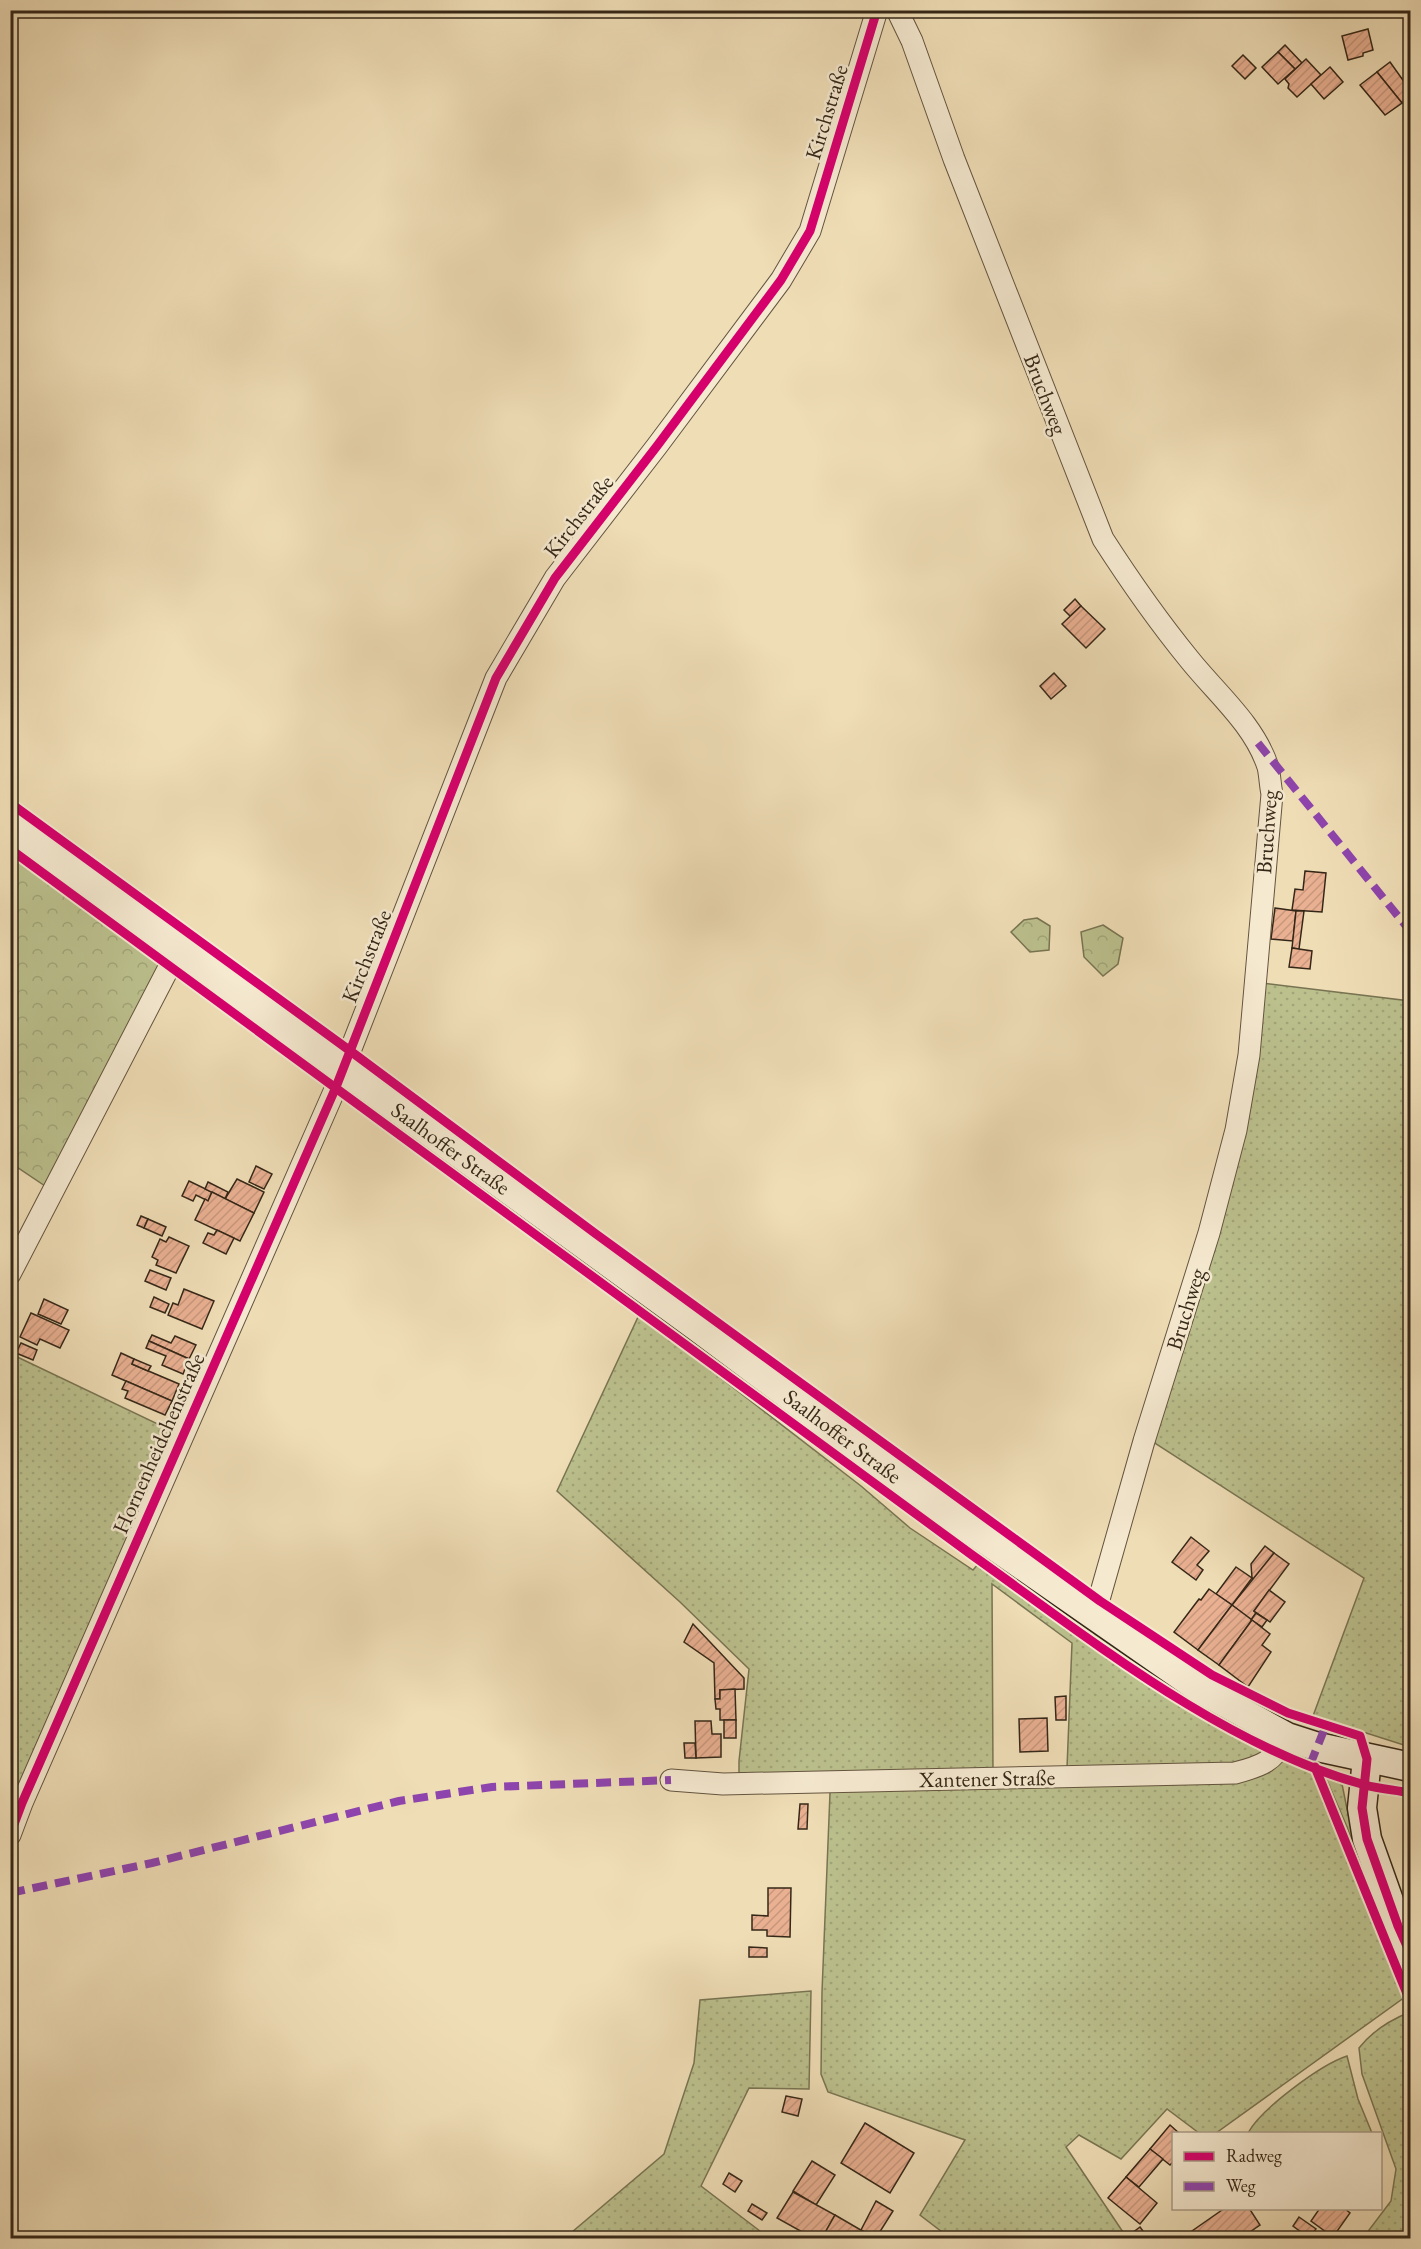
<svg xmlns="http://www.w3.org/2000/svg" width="1421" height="2249" font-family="'EB Garamond',serif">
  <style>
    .grass { fill: url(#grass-dots); stroke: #787452; stroke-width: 1.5 }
    .forest { fill: url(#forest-crowns); stroke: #787452; stroke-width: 1.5 }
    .building { fill: url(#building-hatch); stroke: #352717; stroke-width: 1.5 }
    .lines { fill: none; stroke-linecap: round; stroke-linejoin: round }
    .street-casing { stroke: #64543f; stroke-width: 23 }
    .secondary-casing { stroke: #352717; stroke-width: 31 }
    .street { stroke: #f5e9d0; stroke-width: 21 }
    .secondary { stroke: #f5e9d0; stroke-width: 28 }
    .quiet { stroke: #8e44ad; stroke-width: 8; stroke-dasharray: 15 8; stroke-linecap: butt }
    .cycleway-casing { stroke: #f5e9d0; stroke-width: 13 }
    .cycleway { stroke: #d6006c; stroke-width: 9 }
    .labels { text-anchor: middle; stroke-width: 5; stroke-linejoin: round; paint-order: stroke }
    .street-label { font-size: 22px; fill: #352717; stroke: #f5e9d0 }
  </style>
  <defs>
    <pattern id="grass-dots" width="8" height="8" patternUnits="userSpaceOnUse" patternTransform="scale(1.5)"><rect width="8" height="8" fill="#bbc08d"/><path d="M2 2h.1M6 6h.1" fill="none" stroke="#a1a579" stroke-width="1.8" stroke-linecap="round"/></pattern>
    <pattern id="forest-crowns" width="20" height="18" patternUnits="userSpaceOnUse" patternTransform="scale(1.5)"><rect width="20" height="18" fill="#bbc08d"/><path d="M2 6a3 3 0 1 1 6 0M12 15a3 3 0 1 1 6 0" fill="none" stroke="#a1a579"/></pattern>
    <pattern id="building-hatch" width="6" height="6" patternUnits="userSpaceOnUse" patternTransform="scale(1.5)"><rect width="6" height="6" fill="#e9b092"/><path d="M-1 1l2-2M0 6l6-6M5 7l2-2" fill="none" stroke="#c8977d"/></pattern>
  </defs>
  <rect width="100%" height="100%" fill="#efddb6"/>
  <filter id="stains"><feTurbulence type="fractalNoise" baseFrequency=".00333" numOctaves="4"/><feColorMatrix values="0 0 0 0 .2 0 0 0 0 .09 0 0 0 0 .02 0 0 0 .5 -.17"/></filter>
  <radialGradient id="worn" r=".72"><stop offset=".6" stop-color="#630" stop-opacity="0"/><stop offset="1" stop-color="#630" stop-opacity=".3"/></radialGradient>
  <g class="grass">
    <polygon points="1262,983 1410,1001 1410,1747 1313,1716 1364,1578 1153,1442"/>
    <polygon points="639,1315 861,1486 910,1528 973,1570 987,1554 1272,1742 1256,1763 1067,1768 1072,1643 992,1584 993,1772 739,1775 739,1761 749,1669 680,1602 557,1491"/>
    <polygon points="11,1354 183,1436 11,1835"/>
    <path d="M1284 1759 1312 1769C1348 1843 1372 1922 1405 1997L1216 2133H1199L1167 2109 1121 2159 1079 2135 1066 2147 1127 2238H950L920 2215 965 2140 828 2092 821 2074 822 1992 830 1793 835 1788 1066 1783Z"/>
    <path d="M1325 1776 1342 1784C1354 1853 1383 1917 1410 1981V1990L1395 1960 1347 1827Z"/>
    <polygon points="811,1991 809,2089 749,2088 701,2186 769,2238 565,2238 664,2154 694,2063 700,2000"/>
    <path d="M1410 2012V2238H1363L1391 2201 1396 2169 1362 2074 1359 2048C1373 2030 1390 2020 1410 2012Z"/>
    <path d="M1347 2056 1358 2099 1372 2133H1248C1261 2109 1320 2065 1347 2056Z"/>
  </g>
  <g class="forest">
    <polygon points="10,826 179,948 54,1192 11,1163"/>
    <polygon points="1037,918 1050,926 1049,950 1030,952 1011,932 1024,920"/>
    <polygon points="1103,925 1123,938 1118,964 1103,976 1084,957 1081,932"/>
  </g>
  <g class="building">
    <polygon points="1368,29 1373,50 1363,53 1363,56 1348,60 1342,36"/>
    <polygon points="1285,45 1302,63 1295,69 1278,52"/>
    <polygon points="1278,52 1295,69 1278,84 1262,67"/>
    <polygon points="1243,55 1256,68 1245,79 1232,66"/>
    <polygon points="1306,59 1321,75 1297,97 1288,88 1289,84 1285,79"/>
    <polygon points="1390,62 1410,90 1410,96 1402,103 1377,72"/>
    <polygon points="1330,67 1343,82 1324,99 1311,84"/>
    <polygon points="1377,72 1402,103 1385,115 1360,85"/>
    <polygon points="1075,599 1081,606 1070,616 1064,610"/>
    <polygon points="1081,606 1105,629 1086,648 1062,624"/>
    <polygon points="1054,673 1066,686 1051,699 1040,686"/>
    <polygon points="1305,871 1326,873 1322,912 1292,910 1295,889 1303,890"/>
    <polygon points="1275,908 1296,911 1293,941 1271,939"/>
    <polygon points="1296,911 1304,911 1299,949 1292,948"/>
    <polygon points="1292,948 1312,951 1310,969 1289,967"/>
    <polygon points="256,1166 272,1174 264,1189 249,1182"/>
    <polygon points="237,1179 264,1192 254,1213 225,1199"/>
    <polygon points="189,1181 212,1192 208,1201 196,1195 193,1201 182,1196"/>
    <polygon points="208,1182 228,1192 225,1199 205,1189"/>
    <polygon points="212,1192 254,1213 240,1241 195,1220 205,1199 208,1201"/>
    <polygon points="141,1216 148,1219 144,1228 137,1225"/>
    <polygon points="148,1219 166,1227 162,1236 144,1228"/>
    <polygon points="217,1230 234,1238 226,1254 203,1243 208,1233 214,1235"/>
    <polygon points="169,1237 189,1246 176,1273 156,1265 158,1260 152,1257 160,1239 166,1242"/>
    <polygon points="150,1270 171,1278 166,1290 145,1281"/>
    <polygon points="184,1289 214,1301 202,1329 168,1315 173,1303 178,1305"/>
    <polygon points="154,1297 169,1304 165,1313 150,1307"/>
    <polygon points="44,1299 68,1310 61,1324 38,1314"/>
    <polygon points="31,1313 69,1330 60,1348 40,1339 37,1345 20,1337"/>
    <polygon points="152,1335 171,1343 175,1336 196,1345 189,1359 149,1341"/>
    <polygon points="149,1341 189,1359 183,1374 162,1365 166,1356 146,1348"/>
    <polygon points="21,1343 37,1350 33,1360 16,1353"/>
    <polygon points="121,1353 134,1359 132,1364 179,1384 172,1401 112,1375"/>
    <polygon points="134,1359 151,1366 148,1371 132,1364"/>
    <polygon points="126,1381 172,1401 165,1415 125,1398 128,1391 122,1389"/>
    <polygon points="1191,1537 1209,1551 1197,1565 1203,1570 1196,1580 1172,1562"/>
    <polygon points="1265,1546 1274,1553 1254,1580 1252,1578 1251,1564"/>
    <polygon points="1274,1553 1289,1564 1254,1611 1256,1613 1251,1620 1232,1605"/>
    <polygon points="1236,1567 1252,1578 1232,1605 1216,1594"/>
    <polygon points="1209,1589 1232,1605 1198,1650 1174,1632 1199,1599 1201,1600"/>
    <polygon points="1269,1590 1285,1602 1270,1622 1254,1611"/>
    <polygon points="1232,1605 1252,1620 1219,1665 1198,1650"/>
    <polygon points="1256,1613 1267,1620 1262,1627 1251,1620"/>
    <polygon points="1252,1620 1270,1634 1262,1645 1271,1652 1248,1687 1219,1665"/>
    <polygon points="693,1624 744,1678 744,1689 720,1690 720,1699 715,1699 714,1663 684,1642"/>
    <polygon points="735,1689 736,1720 720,1720 720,1709 716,1709 715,1699 720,1699 720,1690"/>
    <polygon points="1066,1696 1066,1720 1056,1720 1055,1697"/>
    <polygon points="1047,1718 1048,1751 1020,1752 1019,1719"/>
    <rect x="724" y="1720" width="12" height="18"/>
    <polygon points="695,1721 711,1721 712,1734 721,1734 721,1757 696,1758"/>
    <polygon points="684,1743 695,1743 696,1758 685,1758"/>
    <polygon points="800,1804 808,1804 807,1829 798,1829"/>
    <polygon points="768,1888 791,1888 790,1937 767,1936 767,1930 752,1930 752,1915 768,1916"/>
    <polygon points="749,1947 767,1948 767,1957 749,1957"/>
    <polygon points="786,2096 802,2099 798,2116 782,2112"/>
    <polygon points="865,2123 914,2153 890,2193 841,2163"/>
    <polygon points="1170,2125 1180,2134 1174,2134 1174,2161 1170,2165 1150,2149"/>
    <polygon points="1150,2149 1163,2159 1139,2187 1126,2177"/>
    <polygon points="812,2161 835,2175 816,2205 793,2191"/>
    <polygon points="729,2173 742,2181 735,2192 723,2184"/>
    <polygon points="1126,2177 1157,2203 1140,2224 1108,2198"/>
    <polygon points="793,2192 835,2215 822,2238 813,2238 777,2218"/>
    <polygon points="876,2201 893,2211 876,2238 874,2238 861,2230"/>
    <polygon points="752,2204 767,2213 762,2220 748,2211"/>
    <polygon points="1225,2208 1249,2208 1260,2225 1241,2238 1182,2238"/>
    <polygon points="1320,2208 1344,2208 1350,2213 1333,2237 1311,2221"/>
    <polygon points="835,2215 866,2233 862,2238 822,2238"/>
    <polygon points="1299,2217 1316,2229 1309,2238 1293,2226"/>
    <polygon points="1140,2227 1148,2238 1130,2238 1128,2236"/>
  </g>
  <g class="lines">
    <defs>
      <g id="street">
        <path d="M897 10 912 41 954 159 1103 539C1130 581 1158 621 1189 659 1216 693 1254 724 1268 767 1270 775 1270 785 1272 794L1249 1055 1236 1130 1209 1233 1144 1441 1094 1617"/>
        <polyline points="10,1274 179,948"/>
        <path d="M671 1780 723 1784 1235 1773C1262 1766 1273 1762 1287 1737"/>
        <polyline points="10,1835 22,1803 336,1087 496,678 555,578 657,446 781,280 810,231 877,10"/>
      </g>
      <g id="secondary">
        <polyline points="10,826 697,1327 934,1504 1200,1689 1287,1737 1318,1747 1410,1767"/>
        <polyline points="1367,1759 1362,1808 1367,1839 1398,1926 1410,1953"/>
      </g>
    </defs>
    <use href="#street" class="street-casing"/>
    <use href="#secondary" class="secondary-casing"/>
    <use href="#street" class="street"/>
    <use href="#secondary" class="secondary"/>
    <g class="quiet">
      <polyline points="1258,743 1410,931"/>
      <polyline points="1310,1765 1326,1725"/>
      <polyline points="10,1893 152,1863 399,1801 492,1787 671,1780"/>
    </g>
    <defs>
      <g id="cycleway">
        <polyline points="10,803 349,1050 596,1234 1100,1601 1212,1675 1288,1713 1360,1736 1367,1759 1362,1808 1367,1839 1398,1926 1410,1953"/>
        <path d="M10 849 972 1555C1090 1639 1225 1747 1365 1785 1380 1789 1396 1790 1410 1793"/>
        <polyline points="1315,1767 1410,2001"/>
        <polyline points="10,1835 22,1803 336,1087 496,678 555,578 657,446 781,280 810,231 877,10"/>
      </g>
    </defs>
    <use href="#cycleway" class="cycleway-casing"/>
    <use href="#cycleway" class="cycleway"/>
  </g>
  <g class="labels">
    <g class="street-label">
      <text transform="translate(826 112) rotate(-73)" y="8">Kirchstraße</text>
      <text transform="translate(1046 394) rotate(69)" y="8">Bruchweg</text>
      <text transform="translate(578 516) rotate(-52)" y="8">Kirchstraße</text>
      <text transform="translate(1266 832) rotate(-86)" y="8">Bruchweg</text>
      <text transform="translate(366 956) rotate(-68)" y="8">Kirchstraße</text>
      <text transform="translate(451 1148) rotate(36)" y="8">Saalhoffer Straße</text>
      <text transform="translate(1185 1309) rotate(-73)" y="8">Bruchweg</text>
      <text transform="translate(843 1436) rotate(37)" y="8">Saalhoffer Straße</text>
      <text transform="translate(158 1443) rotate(-66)" y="8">Hornenheidchenstraße</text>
      <text transform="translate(987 1778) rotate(-1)" y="8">Xantener Straße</text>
    </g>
  </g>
  <rect width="1421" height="2249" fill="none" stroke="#efddb6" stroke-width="36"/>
  <rect x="12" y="12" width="1397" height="2225" fill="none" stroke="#352717" stroke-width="3"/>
  <rect x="18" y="18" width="1385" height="2213" fill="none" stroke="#352717" stroke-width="1.5"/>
  <rect x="1172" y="2132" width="210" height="78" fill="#f5e9d0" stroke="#a89b86" stroke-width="1.5"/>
  <rect x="1184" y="2152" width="30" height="9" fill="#d6006c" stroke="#a89b86" stroke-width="1.5"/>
  <text x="1226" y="2162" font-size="18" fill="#352717">Radweg</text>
  <rect x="1184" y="2182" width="30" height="9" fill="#8e44ad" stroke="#a89b86" stroke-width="1.5"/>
  <text x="1226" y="2192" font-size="18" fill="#352717">Weg</text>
  <rect width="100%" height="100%" filter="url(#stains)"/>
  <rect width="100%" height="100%" fill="url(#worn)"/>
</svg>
